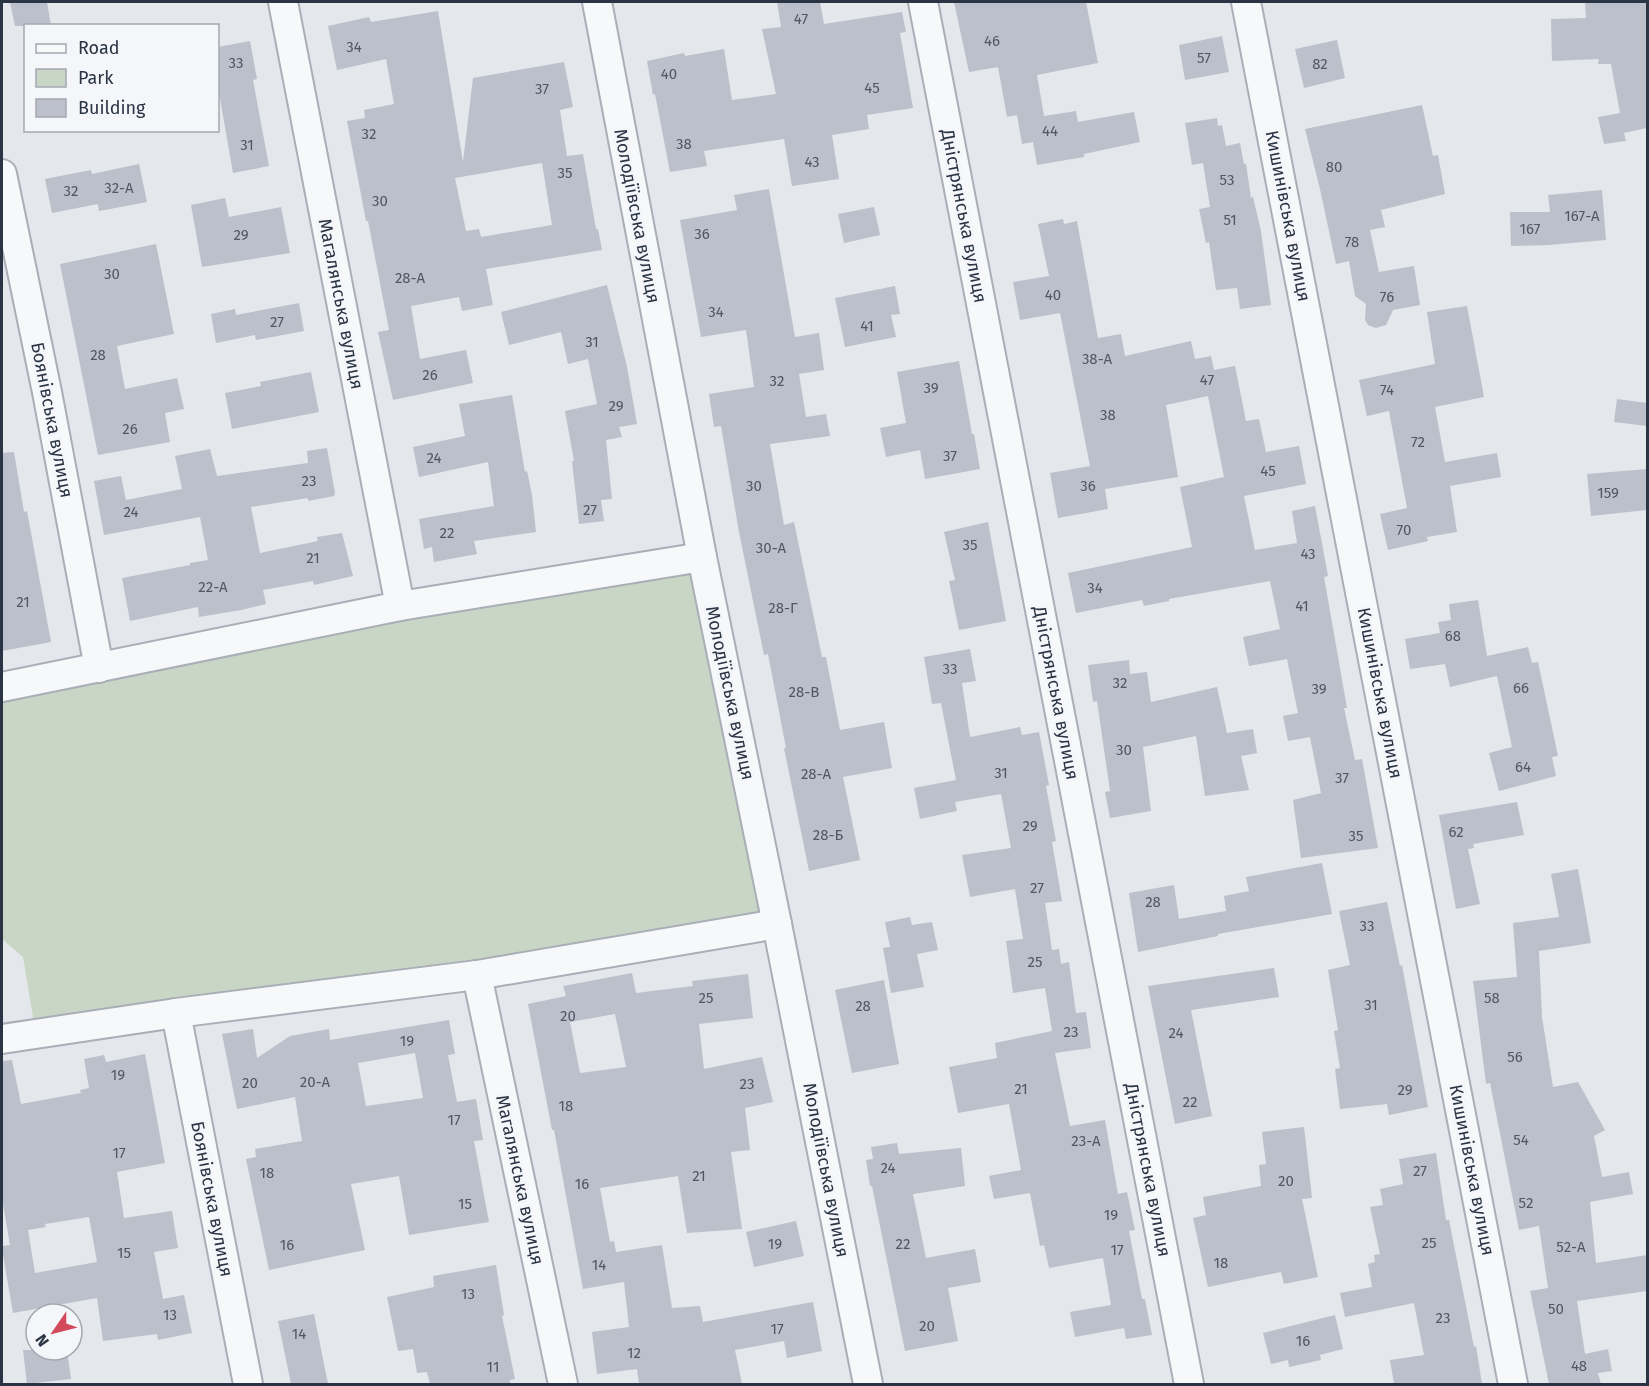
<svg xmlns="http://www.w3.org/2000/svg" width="1649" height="1386" font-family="'Fira Sans',sans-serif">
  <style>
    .green { fill: #c9d6c5 }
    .building { fill: #bbc0ca; fill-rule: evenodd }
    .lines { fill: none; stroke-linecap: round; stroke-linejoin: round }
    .minor-casing { stroke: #a9aeb7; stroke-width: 32 }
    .minor { stroke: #f7f8fa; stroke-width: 28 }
    .labels { text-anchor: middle; stroke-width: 6; stroke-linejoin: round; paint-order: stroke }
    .number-label { font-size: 15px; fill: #4f5766 }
    .street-label { font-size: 18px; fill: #2b3445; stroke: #f4f6f9 }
  </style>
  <rect width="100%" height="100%" fill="#e4e7ec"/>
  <polygon class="green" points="703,555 778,925 36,1035 23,957 2,939 2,686"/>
  <g class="building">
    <polygon points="10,2 47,2 51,26 15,26"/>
    <polygon points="777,2 820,2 824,24 902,12 906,32 900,33 913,108 867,115 869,129 832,135 839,179 792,186 784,139 704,151 707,166 670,172 655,94 653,95 647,61 684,53 685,56 724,49 732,100 776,94 762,29 781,27"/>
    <polygon points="954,2 1086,2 1098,63 1037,75 1044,116 1076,111 1078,122 1134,112 1140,142 1084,154 1084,157 1037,165 1033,142 1022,144 1017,115 1007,117 998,67 969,72"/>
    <polygon points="1585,2 1647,2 1647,128 1624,133 1626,141 1604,144 1598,117 1620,113 1611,64 1598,64 1599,59 1552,61 1551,19 1586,18"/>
    <path d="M438 11 463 162 473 78 564 62 573 107 560 110 567 156 583 154 596 229H598L602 250 486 269 493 305 462 311 459 297 411 306 420 359 466 350 473 383 393 400 378 332 389 330 368 221H366L347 121 365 118 364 110 394 104 386 59 337 70 328 26 369 17 371 22ZM542 163 552 225 481 237 479 229 466 231 455 178Z"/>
    <polygon points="1222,36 1229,72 1185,80 1179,45"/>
    <polygon points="1337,40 1345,78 1304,88 1295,49"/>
    <polygon points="250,41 257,79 253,80 269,166 233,173 218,87 218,47"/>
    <polygon points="1422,105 1433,156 1438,155 1445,194 1381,210 1385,227 1370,230 1379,272 1414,266 1420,305 1393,310 1386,325 1376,328 1368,325 1365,320 1366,304 1355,296 1349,261 1336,264 1320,189 1305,129"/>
    <polygon points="1217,118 1218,126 1222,125 1226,146 1240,143 1244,164 1246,164 1251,198 1253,197 1261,231 1271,305 1240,309 1237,288 1216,290 1209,242 1206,243 1199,209 1210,207 1203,163 1192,165 1185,123"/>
    <polygon points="139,164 147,202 99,211 98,204 52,213 45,179 91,170 92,174"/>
    <polygon points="769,189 795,337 819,333 824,370 799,374 806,417 826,414 830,436 770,444 784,525 794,522 822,657 826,657 840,730 884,722 892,768 843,777 860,860 809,871 784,748 786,748 768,654 764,655 739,532 721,426 714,427 709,394 754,387 746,330 701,337 680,220 737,210 734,195"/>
    <polygon points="1602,190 1606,240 1549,245 1511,246 1510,212 1550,212 1548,195"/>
    <polygon points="225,198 229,217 281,207 290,253 202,267 191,205"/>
    <polygon points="874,207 880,235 844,243 838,214"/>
    <polygon points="1063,219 1064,224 1077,221 1098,338 1121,334 1125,356 1191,341 1195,359 1211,356 1214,370 1235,366 1246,421 1259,419 1266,452 1299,446 1306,484 1244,496 1255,550 1297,543 1292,511 1315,506 1328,576 1324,577 1347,708 1344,708 1355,760 1362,759 1378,848 1301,858 1293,800 1321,793 1310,737 1288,741 1283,716 1298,713 1287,659 1249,666 1243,637 1280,629 1270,581 1169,599 1169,601 1144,606 1142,600 1076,613 1068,573 1192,547 1180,487 1224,477 1208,396 1166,405 1178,477 1105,489 1108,509 1058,518 1050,473 1090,466 1060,313 1020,320 1013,282 1049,276 1038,224"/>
    <polygon points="156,244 174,334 117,346 125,389 177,378 184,409 165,413 170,442 98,455 60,264"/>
    <polygon points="607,285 627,367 637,424 619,427 622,437 606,440 612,499 601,500 604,521 579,524 572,461 574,461 565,411 597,404 588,359 568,364 561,332 509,345 501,312"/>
    <polygon points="895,286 900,314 891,315 896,337 845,347 835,298"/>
    <polygon points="299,303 304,331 256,340 255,335 216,343 211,314 235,309 236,315"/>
    <polygon points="1467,306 1484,397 1435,407 1445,462 1497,453 1501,477 1450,486 1457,532 1427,537 1428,541 1388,550 1380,514 1407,508 1389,411 1367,416 1359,380 1435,364 1427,312"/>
    <polygon points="959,361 972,434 974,434 980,469 925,479 920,450 886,457 880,428 906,423 897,372"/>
    <polygon points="311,372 319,412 232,429 225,393 261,386 260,382"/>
    <polygon points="512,395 525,472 527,471 532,495 536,532 474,541 477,554 434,562 432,547 424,549 419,519 494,506 488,462 419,477 413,447 465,436 459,404"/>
    <polygon points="1617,399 1647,403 1647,426 1614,422"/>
    <polygon points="327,448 335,493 334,496 308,501 308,498 251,507 260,553 318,541 317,537 342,533 353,576 314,585 313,581 263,590 266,604 241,610 199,617 198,607 130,621 122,578 190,565 190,563 208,560 200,517 104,535 94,481 121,476 126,500 182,489 175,456 210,449 217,476 308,463 307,451"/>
    <polygon points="14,452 24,512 27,511 51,642 2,651 2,453"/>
    <polygon points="1647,469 1647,510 1591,516 1587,474"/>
    <polygon points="988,522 1006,621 959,630 949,581 955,580 944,532"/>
    <polygon points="1478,600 1487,656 1528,647 1532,663 1538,662 1558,756 1552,757 1556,776 1499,791 1489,753 1512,747 1497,676 1450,687 1445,664 1410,669 1405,639 1440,633 1438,622 1451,620 1449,604"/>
    <polygon points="970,649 976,681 962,683 970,737 1020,727 1022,735 1039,732 1049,785 1046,786 1056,841 1052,842 1062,901 1045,903 1052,950 1059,949 1061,964 1069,962 1076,1013 1086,1012 1091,1048 1055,1053 1070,1126 1105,1120 1118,1194 1127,1192 1135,1230 1129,1231 1142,1299 1145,1299 1152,1335 1126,1339 1124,1328 1075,1337 1070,1312 1111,1305 1103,1258 1049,1268 1044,1245 1040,1246 1030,1193 994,1199 989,1176 1021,1170 1009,1104 958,1113 949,1067 997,1058 995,1043 1052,1031 1045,988 1013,993 1006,941 1023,939 1015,889 970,897 962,855 1011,848 1001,794 955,802 957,811 920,819 914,788 956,780 941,703 932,704 924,657"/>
    <polygon points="1129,660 1130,674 1147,672 1151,702 1217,687 1227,733 1253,729 1257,753 1241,756 1249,790 1205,796 1196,736 1143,747 1151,811 1110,818 1105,792 1110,791 1097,701 1093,702 1088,665"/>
    <polygon points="1517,802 1524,835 1473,844 1474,848 1468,849 1480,904 1456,909 1439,815"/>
    <polygon points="1322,863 1332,914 1218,934 1218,936 1138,952 1129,893 1174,885 1179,919 1226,911 1224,896 1249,891 1246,877"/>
    <polygon points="1578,869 1591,943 1539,951 1542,1017 1553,1087 1578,1082 1605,1130 1594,1136 1602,1177 1629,1172 1633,1194 1590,1202 1596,1263 1647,1255 1647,1291 1577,1301 1585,1354 1608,1349 1612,1371 1598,1373 1601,1384 1549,1384 1530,1291 1548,1288 1539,1226 1519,1230 1490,1083 1486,1084 1473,981 1517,977 1513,923 1559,917 1551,874"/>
    <polygon points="1387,902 1400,966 1402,965 1428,1107 1389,1115 1387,1104 1340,1109 1335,1069 1340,1068 1334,1031 1338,1030 1328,970 1350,965 1339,911"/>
    <polygon points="910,917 912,925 932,922 938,950 917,954 924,987 891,993 883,948 890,947 885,922"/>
    <polygon points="1274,968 1279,997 1191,1010 1212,1116 1175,1124 1148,986"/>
    <path d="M632 973 636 993 693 986 692 981 748 974 753 1018 699 1024 704 1069 762 1057 773 1102 745 1108 750 1150 731 1152 742 1229 687 1233 678 1176 600 1188 610 1242 614 1241 616 1252 662 1245 672 1308 700 1306 703 1322 813 1302 822 1351 787 1358 784 1341 735 1350 742 1384H639L637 1369 597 1374 592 1332 629 1327 624 1282 583 1289 554 1130H552L528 1004 566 996 563 986ZM615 1014 626 1067 580 1073 570 1022Z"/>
    <polygon points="884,980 899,1064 852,1073 835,990"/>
    <path d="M449 1020 455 1054 448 1055 457 1102 476 1099 483 1140 474 1141 489 1222 409 1235 399 1176 351 1184 365 1250 269 1270 246 1159 256 1157 255 1149 302 1141 295 1097 237 1109 222 1034 253 1029 257 1058 290 1036 329 1029 330 1040ZM415 1053 423 1098 366 1106 358 1063Z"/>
    <path d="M145 1054 165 1163 117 1172 124 1218 172 1211 178 1248 154 1252 163 1299 184 1295 192 1333 158 1340 157 1334 103 1341 97 1298 13 1313 2 1249V1246L10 1245 2 1198V1061L12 1060 21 1104 81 1093 80 1090 89 1088 84 1059 104 1055 106 1062ZM89 1217 97 1262 35 1273 28 1230 46 1227 45 1224Z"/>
    <polygon points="1304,1127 1312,1198 1302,1199 1318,1277 1284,1284 1281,1272 1208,1287 1193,1218 1206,1215 1203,1197 1261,1186 1259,1165 1266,1164 1262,1132"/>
    <polygon points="897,1143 899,1154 961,1148 965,1186 913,1194 926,1258 975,1249 981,1282 948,1288 958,1341 905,1351 872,1186 870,1186 866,1160 873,1159 871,1147"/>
    <polygon points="1436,1153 1446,1220 1449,1220 1474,1347 1476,1346 1482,1384 1394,1384 1390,1360 1424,1355 1414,1303 1345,1317 1340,1293 1372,1287 1368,1264 1375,1262 1374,1255 1380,1254 1370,1207 1383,1205 1380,1189 1403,1184 1399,1159"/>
    <polygon points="796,1221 804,1256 754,1267 746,1232"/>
    <polygon points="496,1265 504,1315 502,1316 515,1379 510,1380 510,1384 430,1384 427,1372 417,1373 413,1349 398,1351 387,1297 434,1287 433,1276"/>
    <polygon points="314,1314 328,1384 291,1384 278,1321"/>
    <polygon points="1335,1315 1343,1349 1320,1355 1321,1360 1289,1367 1288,1360 1271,1364 1263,1333"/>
    <polygon points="23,1350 67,1350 71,1379 27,1384"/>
  </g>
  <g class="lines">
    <defs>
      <g id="minor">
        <polyline points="283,2 400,606"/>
        <polyline points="597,2 702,557 777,924 868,1384"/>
        <polyline points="923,2 1189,1384"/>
        <polyline points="1246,2 1513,1384"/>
        <polyline points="2,174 47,392 99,668"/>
        <polyline points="2,687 400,606 702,557"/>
        <polyline points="477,975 563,1384"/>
        <polyline points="176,1013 248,1384"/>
        <polyline points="2,1039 176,1013 477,975 777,924"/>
      </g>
    </defs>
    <use href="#minor" class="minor-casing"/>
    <use href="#minor" class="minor"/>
  </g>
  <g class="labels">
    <g class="number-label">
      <text x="801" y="24">47</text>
      <text x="992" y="46">46</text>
      <text x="354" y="52">34</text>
      <text x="1204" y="63">57</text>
      <text x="236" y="68">33</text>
      <text x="1320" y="69">82</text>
      <text x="669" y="79">40</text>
      <text x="872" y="93">45</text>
      <text x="542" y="94">37</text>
      <text x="1050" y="136">44</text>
      <text x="369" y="139">32</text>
      <text x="684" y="149">38</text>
      <text x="247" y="150">31</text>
      <text x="812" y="167">43</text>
      <text x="1334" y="172">80</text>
      <text x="565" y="178">35</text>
      <text x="1227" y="185">53</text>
      <text x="119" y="193">32-А</text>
      <text x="71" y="196">32</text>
      <text x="380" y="206">30</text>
      <text x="1582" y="221">167-А</text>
      <text x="1230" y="225">51</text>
      <text x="1530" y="234">167</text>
      <text x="702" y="239">36</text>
      <text x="241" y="240">29</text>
      <text x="1352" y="247">78</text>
      <text x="112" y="279">30</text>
      <text x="410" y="283">28-А</text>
      <text x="1053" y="300">40</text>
      <text x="1387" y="302">76</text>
      <text x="716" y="317">34</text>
      <text x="277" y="327">27</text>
      <text x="867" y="331">41</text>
      <text x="592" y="347">31</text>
      <text x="98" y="360">28</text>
      <text x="1097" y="364">38-А</text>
      <text x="430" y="380">26</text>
      <text x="1207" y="385">47</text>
      <text x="777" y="386">32</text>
      <text x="931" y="393">39</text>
      <text x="1387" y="395">74</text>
      <text x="616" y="411">29</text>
      <text x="1108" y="420">38</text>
      <text x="130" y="434">26</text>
      <text x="1418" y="447">72</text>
      <text x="950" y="461">37</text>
      <text x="434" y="463">24</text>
      <text x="1268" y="476">45</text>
      <text x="309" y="486">23</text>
      <text x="754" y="491">30</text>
      <text x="1088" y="491">36</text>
      <text x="1608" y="498">159</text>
      <text x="590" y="515">27</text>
      <text x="131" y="517">24</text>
      <text x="1404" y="535">70</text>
      <text x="447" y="538">22</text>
      <text x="970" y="550">35</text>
      <text x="771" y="553">30-А</text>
      <text x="1308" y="559">43</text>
      <text x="313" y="563">21</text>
      <text x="213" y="592">22-А</text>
      <text x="1095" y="593">34</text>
      <text x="23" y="607">21</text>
      <text x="1302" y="611">41</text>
      <text x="783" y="613">28-Г</text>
      <text x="1453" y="641">68</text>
      <text x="950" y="674">33</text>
      <text x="1120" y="688">32</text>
      <text x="1521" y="693">66</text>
      <text x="1319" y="694">39</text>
      <text x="804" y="697">28-В</text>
      <text x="1124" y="755">30</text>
      <text x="1523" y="772">64</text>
      <text x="1001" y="778">31</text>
      <text x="816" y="779">28-А</text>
      <text x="1342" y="783">37</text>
      <text x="1030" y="831">29</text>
      <text x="1456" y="837">62</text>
      <text x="828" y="840">28-Б</text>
      <text x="1356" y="841">35</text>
      <text x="1037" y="893">27</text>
      <text x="1153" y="907">28</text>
      <text x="1367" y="931">33</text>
      <text x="1035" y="967">25</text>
      <text x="706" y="1003">25</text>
      <text x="1492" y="1003">58</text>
      <text x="1371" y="1010">31</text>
      <text x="863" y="1011">28</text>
      <text x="568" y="1021">20</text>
      <text x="1071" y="1037">23</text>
      <text x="1176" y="1038">24</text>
      <text x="407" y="1046">19</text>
      <text x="1515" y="1062">56</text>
      <text x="118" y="1080">19</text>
      <text x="315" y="1087">20-А</text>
      <text x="250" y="1088">20</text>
      <text x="747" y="1089">23</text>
      <text x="1021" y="1094">21</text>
      <text x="1405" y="1095">29</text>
      <text x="1190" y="1107">22</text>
      <text x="566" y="1111">18</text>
      <text x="454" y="1125">17</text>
      <text x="1521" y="1145">54</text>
      <text x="1086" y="1146">23-А</text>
      <text x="119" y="1158">17</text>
      <text x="888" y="1173">24</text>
      <text x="1420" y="1176">27</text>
      <text x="267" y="1178">18</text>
      <text x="699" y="1181">21</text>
      <text x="1286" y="1186">20</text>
      <text x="582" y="1189">16</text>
      <text x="1526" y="1208">52</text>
      <text x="465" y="1209">15</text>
      <text x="1111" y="1220">19</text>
      <text x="1429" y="1248">25</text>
      <text x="775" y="1249">19</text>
      <text x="903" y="1249">22</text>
      <text x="287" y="1250">16</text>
      <text x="1571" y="1252">52-А</text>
      <text x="1117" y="1255">17</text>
      <text x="124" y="1258">15</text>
      <text x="1221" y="1268">18</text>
      <text x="599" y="1270">14</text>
      <text x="468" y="1299">13</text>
      <text x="1556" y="1314">50</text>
      <text x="170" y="1320">13</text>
      <text x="1443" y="1323">23</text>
      <text x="927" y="1331">20</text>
      <text x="777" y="1334">17</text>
      <text x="299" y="1339">14</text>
      <text x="1303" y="1346">16</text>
      <text x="634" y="1358">12</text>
      <text x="1579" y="1371">48</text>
      <text x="493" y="1372">11</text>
    </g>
    <g class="street-label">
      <text transform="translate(637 216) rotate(79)" y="6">Молодіївська вулиця</text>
      <text transform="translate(964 216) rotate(79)" y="6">Дністрянська вулиця</text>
      <text transform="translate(1288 216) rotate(79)" y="6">Кишинівська вулиця</text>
      <text transform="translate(341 304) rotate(79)" y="6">Магалянська вулиця</text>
      <text transform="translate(52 420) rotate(79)" y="6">Боянівська вулиця</text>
      <text transform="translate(730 693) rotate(78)" y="6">Молодіївська вулиця</text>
      <text transform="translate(1056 693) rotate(79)" y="6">Дністрянська вулиця</text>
      <text transform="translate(1380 693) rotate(79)" y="6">Кишинівська вулиця</text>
      <text transform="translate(826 1170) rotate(79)" y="6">Молодіївська вулиця</text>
      <text transform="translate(1148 1170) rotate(79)" y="6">Дністрянська вулиця</text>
      <text transform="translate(1472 1170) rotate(79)" y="6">Кишинівська вулиця</text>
      <text transform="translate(520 1180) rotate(78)" y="6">Магалянська вулиця</text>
      <text transform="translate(212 1199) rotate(79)" y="6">Боянівська вулиця</text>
    </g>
  </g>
  <rect width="1649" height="1386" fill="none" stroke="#2b3445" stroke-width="6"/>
  <rect x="24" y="24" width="195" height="108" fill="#f4f6f9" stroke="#a4a8b1" stroke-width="1.5"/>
  <rect x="36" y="44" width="30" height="9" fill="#f7f8fa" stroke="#a4a8b1" stroke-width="1.5"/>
  <text x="78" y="54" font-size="18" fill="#2b3445">Road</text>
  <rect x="36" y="69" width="30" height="18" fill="#c9d6c5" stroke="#a4a8b1" stroke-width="1.5"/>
  <text x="78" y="84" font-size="18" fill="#2b3445">Park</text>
  <rect x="36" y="99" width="30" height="18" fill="#bbc0ca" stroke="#a4a8b1" stroke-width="1.5"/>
  <text x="78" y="114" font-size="18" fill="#2b3445">Building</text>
  <g transform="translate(54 1332) rotate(235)"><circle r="28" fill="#f4f6f9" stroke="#a4a8b1" stroke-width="1.5"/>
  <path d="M0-4.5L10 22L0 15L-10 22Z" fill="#d1495b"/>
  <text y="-9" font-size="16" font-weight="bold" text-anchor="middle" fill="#2b3445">N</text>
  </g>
</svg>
